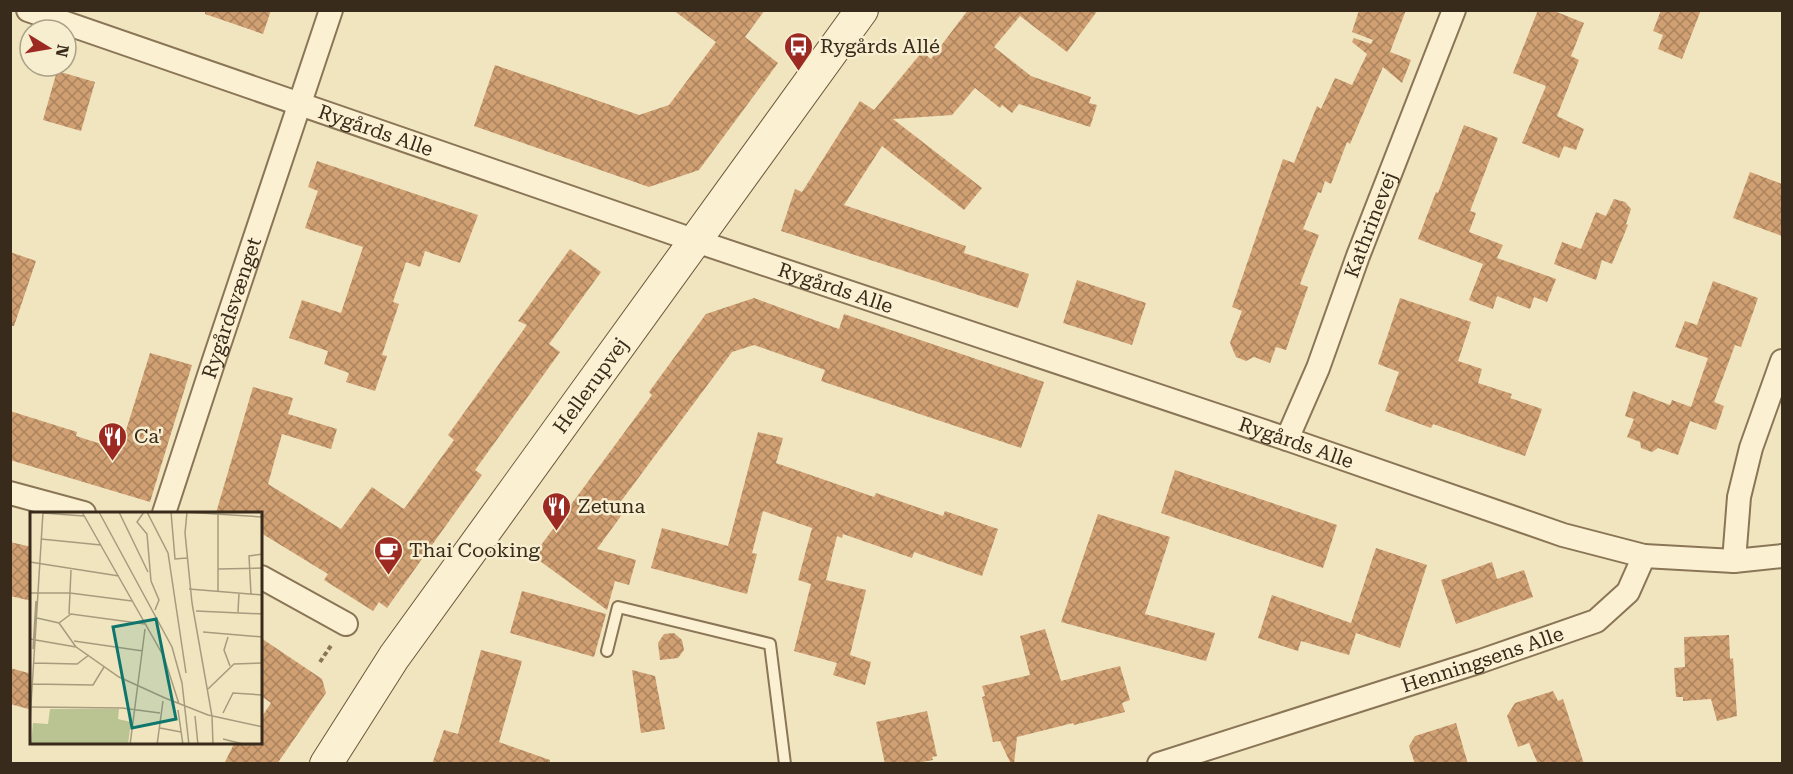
<svg xmlns="http://www.w3.org/2000/svg" width="1793" height="774" font-family="'Roboto Serif',serif">
  <style>
    .building { fill: url(#building-cross-hatch) }
    .lines { fill: none; stroke-linecap: round; stroke-linejoin: round }
    .lane-casing { stroke: #8a7556; stroke-width: 14 }
    .street-casing { stroke: #8a7556; stroke-width: 26 }
    .secondary-casing { stroke: #6b563a; stroke-width: 34 }
    .path { stroke: #8a7556; stroke-width: 4; stroke-dasharray: 4.5 3; stroke-linecap: butt }
    .lane { stroke: #fbf1d2; stroke-width: 10 }
    .street { stroke: #fbf1d2; stroke-width: 22 }
    .secondary { stroke: #fbf1d2; stroke-width: 32 }
    .labels { text-anchor: middle; stroke-width: 5; stroke-linejoin: round; paint-order: stroke }
    .poi-label { font-size: 20px; fill: #382b1c; stroke: #f7eecf; text-anchor: start }
    .street-label { font-size: 20px; fill: #382b1c; stroke: #f7eecf }
    .inset-road { fill: none; stroke: #a69b7e; stroke-width: 1.5 }
    .view { fill: #0f766e; fill-opacity: 0.15; stroke: #0f766e; stroke-width: 3 }
    .inset-edge { fill: none; stroke: #382b1c; stroke-width: 3 }
  </style>
  <defs>
    <pattern id="building-cross-hatch" width="8" height="8" patternUnits="userSpaceOnUse" patternTransform="scale(1.5)"><rect width="8" height="8" fill="#d0a073"/><path d="M0 0l8 8M0 8l8-8" fill="none" stroke="#aa835e"/></pattern>
  </defs>
  <rect width="100%" height="100%" fill="#f0e5bf"/>
  <g class="building">
    <polygon points="205,10 271,10 263,34 205,14"/>
    <polygon points="673,10 765,10 745,37 778,63 699,170 649,187 474,126 495,65 639,115 669,105 716,42"/>
    <polygon points="968,10 1098,10 1067,52 1020,16 994,47 1031,76 1091,97 1089,103 1097,105 1090,127 1019,104 1012,113 1002,105 1000,108 975,88 952,115 893,119 982,188 964,210 882,146 844,205 966,246 964,253 1029,274 1018,308 781,231 795,189 802,192 860,101 874,110 922,52 931,59"/>
    <polygon points="1359,10 1406,10 1390,52 1411,60 1402,83 1383,67 1350,144 1347,142 1331,184 1325,181 1321,193 1318,192 1303,229 1319,235 1300,284 1308,287 1286,350 1276,347 1270,363 1254,357 1246,361 1236,357 1230,343 1242,311 1232,307 1283,159 1294,163 1317,106 1321,109 1335,78 1352,85 1367,54 1352,42 1354,38 1371,44 1373,40 1352,32"/>
    <polygon points="1538,10 1552,10 1584,23 1571,56 1579,60 1557,116 1584,129 1576,150 1564,146 1559,158 1522,143 1546,86 1513,73"/>
    <polygon points="1661,10 1701,10 1682,59 1658,49 1663,35 1653,31"/>
    <polygon points="57,71 95,82 81,131 43,120"/>
    <polygon points="1464,125 1498,138 1470,211 1476,213 1469,232 1503,245 1497,258 1556,279 1547,302 1534,297 1530,309 1497,296 1493,309 1469,300 1483,264 1418,239 1436,192 1438,193"/>
    <polygon points="317,161 478,215 460,263 425,251 420,267 406,262 393,302 399,304 382,355 387,356 375,391 346,382 349,373 324,364 328,351 289,338 302,300 341,313 363,247 305,228 318,191 308,187"/>
    <polygon points="1750,172 1782,184 1782,236 1733,218"/>
    <polygon points="1614,199 1625,202 1631,209 1626,224 1628,225 1612,264 1602,260 1596,280 1554,264 1562,242 1581,249 1596,212 1606,216"/>
    <polygon points="570,249 601,272 549,344 560,352 475,470 482,475 387,608 379,602 373,611 324,580 328,574 261,533 261,513 216,513 253,387 293,398 288,414 337,429 331,449 282,434 268,484 341,529 372,487 404,509 454,440 448,435 527,325 518,321"/>
    <polygon points="10,252 36,261 14,326 10,326"/>
    <polygon points="1077,280 1146,303 1132,345 1063,323"/>
    <polygon points="1713,281 1758,298 1741,347 1735,345 1714,402 1724,406 1716,430 1690,421 1678,455 1658,448 1652,452 1641,448 1640,442 1627,437 1634,419 1625,416 1633,391 1670,405 1672,400 1691,407 1708,358 1675,347 1685,321 1697,325"/>
    <polygon points="754,298 839,329 844,314 1044,382 1021,448 821,381 825,370 754,345 732,352 619,504 626,509 597,549 636,560 629,585 615,581 607,610 533,556 652,395 649,392 706,314"/>
    <polygon points="1400,298 1471,322 1458,361 1482,369 1478,383 1512,394 1510,398 1542,409 1525,456 1433,424 1431,428 1385,411 1399,372 1378,364"/>
    <polygon points="150,353 192,365 150,502 10,460 10,411 77,432 76,436 120,450"/>
    <polygon points="758,432 783,438 776,463 874,497 876,493 943,516 945,511 998,529 982,576 914,552 912,558 843,534 842,538 837,536 826,580 866,590 850,655 871,662 865,685 833,675 837,663 794,651 811,584 798,580 812,528 763,511 752,553 757,554 747,594 651,568 662,528 728,546"/>
    <polygon points="1175,470 1337,525 1323,568 1161,513"/>
    <polygon points="1098,514 1170,537 1145,614 1215,633 1206,661 1061,622"/>
    <polygon points="10,542 32,547 32,601 10,596"/>
    <polygon points="1376,548 1427,565 1400,648 1356,633 1349,655 1301,641 1298,651 1258,638 1272,595 1351,623"/>
    <polygon points="1492,562 1497,579 1524,570 1533,597 1456,624 1441,580"/>
    <polygon points="522,591 606,614 594,657 510,633"/>
    <polygon points="1045,629 1061,681 1120,666 1130,700 1122,703 1125,712 1074,725 1073,723 1017,737 1014,764 1011,764 1000,741 993,742 982,697 985,696 982,686 1030,675 1020,636"/>
    <polygon points="674,633 682,640 684,650 678,658 660,660 658,643 664,634"/>
    <polygon points="1729,635 1730,659 1733,658 1737,716 1717,721 1711,699 1683,701 1683,697 1676,697 1674,668 1685,667 1684,637"/>
    <polygon points="261,638 322,679 326,693 277,764 224,764 235,742 261,742 261,718 271,703 261,696"/>
    <polygon points="481,650 522,661 499,742 550,760 550,764 432,764 444,730 458,734"/>
    <polygon points="10,668 32,674 32,710 10,704"/>
    <polygon points="632,670 655,676 665,729 641,733"/>
    <polygon points="1553,691 1558,701 1563,699 1584,764 1538,764 1529,743 1518,747 1507,716 1515,703"/>
    <polygon points="927,711 937,756 932,757 933,760 911,764 885,764 876,722"/>
    <polygon points="1456,723 1468,764 1415,764 1409,746 1415,736"/>
  </g>
  <g class="lines">
    <defs>
      <polyline id="lane" points="607,651 618,607 770,644 785,764"/>
      <g id="street">
        <path id="s1" d="M28 10 696 241 1287 439 1563 535 1644 556"/>
        <path id="s2" d="M1287 439 1318 368 1358 256 1454 10"/>
        <polyline points="10,493 84,513"/>
        <path id="s3" d="M164 513 214 360 331 10"/>
        <polyline points="1734,561 1739,497 1751,448 1782,361"/>
        <polyline points="261,577 346,624"/>
        <path id="s4" d="M1159 764 1481 661 1596 621 1628 592 1644 556 1734 561 1782 556"/>
      </g>
      <g id="secondary">
        <path id="s5" d="M326 764 394 657 862 10"/>
      </g>
    </defs>
    <use href="#lane" class="lane-casing"/>
    <use href="#street" class="street-casing"/>
    <use href="#secondary" class="secondary-casing"/>
    <polyline class="path" points="320,662 332,644"/>
    <use href="#lane" class="lane"/>
    <use href="#street" class="street"/>
    <use href="#secondary" class="secondary"/>
  </g>
  <defs>
    <symbol id="bus-pin" viewBox="-11 -11 22 30"><path d="M0 17L-7.5 6A9.5 9.5 0 1 1 7.5 6Z" fill="#9c2a23" stroke="#f7eecf"/><path d="M-5-6H5V4H4V6H2V4H-2V6H-4V4H-5ZM-3.5-4V0h7V-4ZM-3.5 1.2v1.5H-2V1.2ZM2 1.2v1.5H3.5V1.2Z" fill="#fff"/></symbol>
    <symbol id="restaurant-pin" viewBox="-11 -11 22 30"><path d="M0 17L-7.5 6A9.5 9.5 0 1 1 7.5 6Z" fill="#9c2a23" stroke="#f7eecf"/><path d="M-5-6h1v4h1v-4h1v4h1v-4h1v5L-1.5 .5V6h-2V.5L-5-1ZM5-6V6H3V1.5H1.5Q1.5-4 5-6Z" fill="#fff"/></symbol>
    <symbol id="cafe-pin" viewBox="-11 -11 22 30"><path d="M0 17L-7.5 6A9.5 9.5 0 1 1 7.5 6Z" fill="#9c2a23" stroke="#f7eecf"/><path d="M-5.5-4.5H6V0H3Q3 3.5 0 3.5H-2.5Q-5.5 3.5-5.5 0ZM3-3.2v2h1.7v-2ZM-6 4.5H4V6H-6Z" fill="#fff"/></symbol>
  </defs>
  <g fill-rule="evenodd">
    <use href="#bus-pin" x="782" y="30" width="33" height="45"/>
    <use href="#restaurant-pin" x="96" y="420" width="33" height="45"/>
    <use href="#restaurant-pin" x="540" y="490" width="33" height="45"/>
    <use href="#cafe-pin" x="372" y="534" width="33" height="45"/>
  </g>
  <g class="labels">
    <g class="poi-label">
      <text x="820" y="53">Rygårds Allé</text>
      <text x="134" y="443">Ca'</text>
      <text x="578" y="513">Zetuna</text>
      <text x="409" y="557">Thai Cooking</text>
    </g>
    <g class="street-label">
      <text dy="7" stroke="none"><textPath href="#s1" startOffset="368">Rygårds Alle</textPath></text>
      <text dy="7" stroke="none"><textPath href="#s2" startOffset="230">Kathrinevej</textPath></text>
      <text dy="7" stroke="none"><textPath href="#s1" startOffset="854">Rygårds Alle</textPath></text>
      <text dy="7" stroke="none"><textPath href="#s3" startOffset="216">Rygårdsvænget</textPath></text>
      <text dy="7" stroke="none"><textPath href="#s5" startOffset="462">Hellerupvej</textPath></text>
      <text dy="7" stroke="none"><textPath href="#s1" startOffset="1340">Rygårds Alle</textPath></text>
      <text dy="7" stroke="none"><textPath href="#s4" startOffset="340">Henningsens Alle</textPath></text>
    </g>
  </g>
  <g transform="translate(30 512)">
    <rect width="232" height="232" fill="#f0e5bf"/>
    <path d="M20 197H89L88 207 101 210 98 232 1 233 3 211 18 212Z" fill="#bac392"/>
    <path class="inset-road" d="M52 0 134 145 149 192M69 0 142 135 152 171 159 233M89 0 118 60M114 0 107 10 117 22 121 69 129 88 125 98M117 0 138 41 156 161M141 0 145 47 157 46M154 0 233 5M157 0 155 21 162 91M13 1 54 4M11 27 71 33M0 50 89 64M188 57 233 56M159 77 233 83M188 79V2M0 81H40L102 89M221 82 219 44 233 42M162 91 182 204 183 233M166 99 233 102M208 100 209 81M39 102 41 58M7 106 29 111 46 135M29 111 41 102 115 112M173 120 233 125M198 125 194 138 200 154M0 127 46 135 89 165 135 186 178 203 233 215M44 129 113 139M3 137 6 89M3 151 47 152 59 143M2 172 63 173 74 155M178 177 204 152 233 151M0 195 92 196 130 201M148 198 153 233M193 201 203 181 233 183M165 204 168 233M0 209 13 0M130 216 151 220M193 227 217 233M100 233 115 117M127 233 133 189"/>
    <path class="view" d="M126 107 146 207 102 216 83 115Z"/>
    <rect width="232" height="232" class="inset-edge"/>
  </g>
  <rect width="1793" height="774" fill="none" stroke="#382b1c" stroke-width="24"/>
  <g transform="translate(48 48) rotate(101)"><circle r="28" fill="#f7eecf" stroke="#aba087" stroke-width="1.5"/>
  <path d="M0-4.5L10 22L0 15L-10 22Z" fill="#9c2a23"/>
  <text y="-9" font-size="16" font-weight="bold" text-anchor="middle" fill="#382b1c">N</text>
  </g>
</svg>
